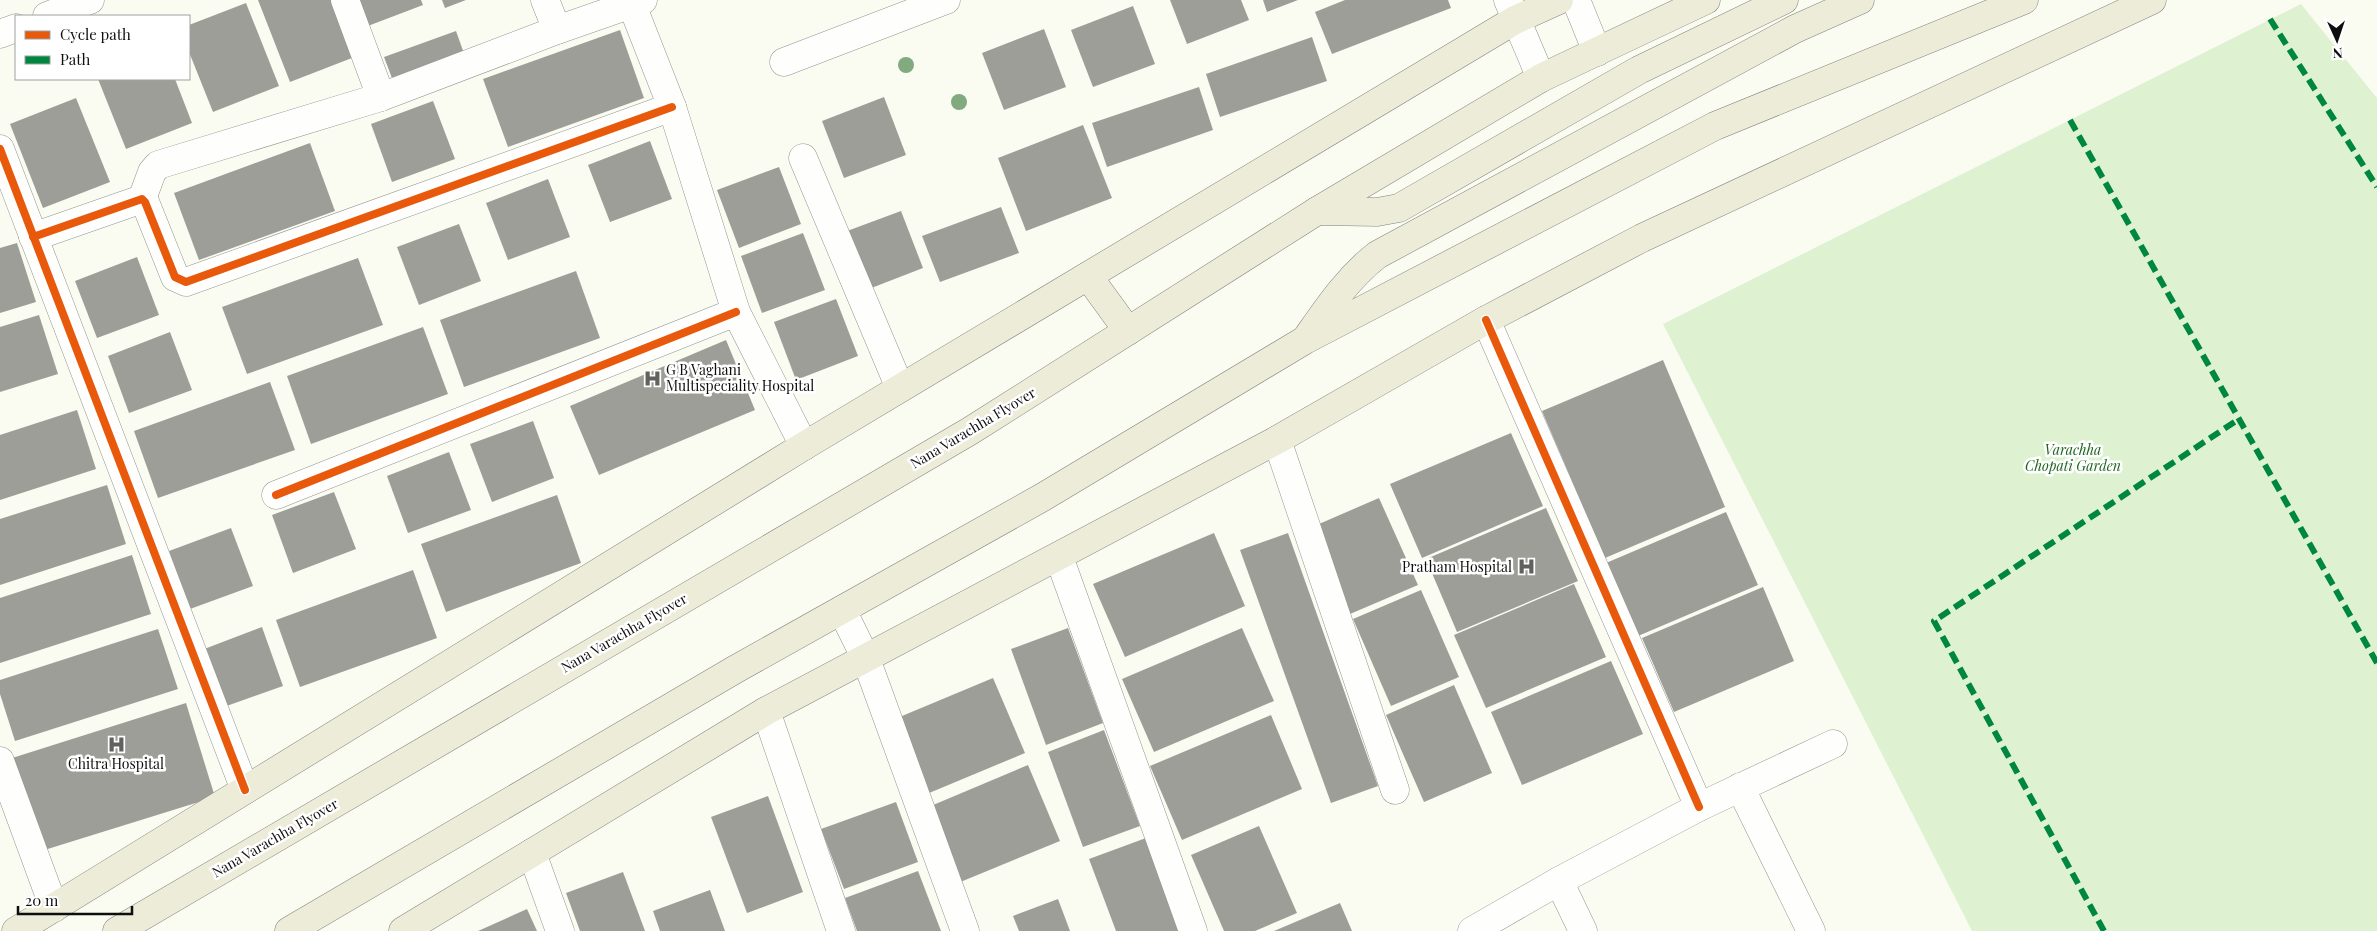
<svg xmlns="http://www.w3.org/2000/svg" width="2377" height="931" font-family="'Playfair Display',serif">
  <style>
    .green { fill: #def2d2 }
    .building { fill: #9e9e98 }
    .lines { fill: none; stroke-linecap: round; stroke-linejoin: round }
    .minor-casing { stroke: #949591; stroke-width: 29 }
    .major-casing { stroke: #82827e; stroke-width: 29 }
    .minor { stroke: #fefffd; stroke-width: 28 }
    .major { stroke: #ececd9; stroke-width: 28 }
    .quiet { stroke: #00873e; stroke-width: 6; stroke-dasharray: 12 6; stroke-linecap: butt }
    .cycleway-casing { stroke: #fff; stroke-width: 11 }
    .cycleway { stroke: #e8590c; stroke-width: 8 }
    .tree { fill: #81aa7e }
    .labels { text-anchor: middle; stroke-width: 5; stroke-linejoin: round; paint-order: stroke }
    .poi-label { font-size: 14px; fill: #0e0e0e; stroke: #fff; text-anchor: start }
    .street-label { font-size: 14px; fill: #0e0e0e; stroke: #fff }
    .park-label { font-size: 14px; font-style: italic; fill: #1e661f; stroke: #fff }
  </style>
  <rect width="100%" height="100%" fill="#fafcf2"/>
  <polygon class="green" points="2301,4 2377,98 2377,931 1972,931 1663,324"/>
  <g class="building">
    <polygon points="258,0 335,0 357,56 290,82"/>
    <polygon points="350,0 421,0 423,5 360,29"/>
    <polygon points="442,0 466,0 445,8"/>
    <polygon points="1170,0 1241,0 1249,20 1187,44"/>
    <polygon points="1263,0 1298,0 1267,12"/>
    <polygon points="1345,0 1448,0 1451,8 1332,54 1315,12"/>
    <polygon points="246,3 279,86 213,112 189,52 189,25"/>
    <polygon points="1133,6 1155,64 1093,87 1071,30"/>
    <polygon points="1044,29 1066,87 1004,110 982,53"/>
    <polygon points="620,30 644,98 508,147 483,79"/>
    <polygon points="456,31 466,59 395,86 384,57"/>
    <polygon points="1312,37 1327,81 1220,117 1206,74"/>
    <polygon points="98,79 175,79 192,123 126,149"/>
    <polygon points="1199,87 1213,130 1107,167 1092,123"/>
    <polygon points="884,97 906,155 844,178 822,121"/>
    <polygon points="76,98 110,182 43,208 10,124"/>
    <polygon points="433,101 455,159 392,182 371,124"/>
    <polygon points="1083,125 1112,198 1026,231 998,158"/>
    <polygon points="650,141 672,199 610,222 588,165"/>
    <polygon points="310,143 335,211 199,260 174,193"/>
    <polygon points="779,167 801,224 739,248 717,190"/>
    <polygon points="548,179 570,237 508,260 486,203"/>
    <polygon points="1001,207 1019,253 940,282 922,236"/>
    <polygon points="901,211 923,268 861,292 839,234"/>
    <polygon points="459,224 481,281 419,305 397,247"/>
    <polygon points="803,233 825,290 762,313 741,256"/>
    <polygon points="17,243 36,302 0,313 0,248"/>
    <polygon points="137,257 159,315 97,338 75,281"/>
    <polygon points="358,258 383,325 247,374 222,307"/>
    <polygon points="576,271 600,338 464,387 440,320"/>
    <polygon points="836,299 858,356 796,380 774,322"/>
    <polygon points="39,315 58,374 0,392 0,327"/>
    <polygon points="423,327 448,394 311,444 287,376"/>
    <polygon points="170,332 192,390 129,413 108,356"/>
    <polygon points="726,340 755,410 599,475 570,406"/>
    <polygon points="1663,360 1725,507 1605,558 1542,411"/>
    <polygon points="270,382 295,450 158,498 134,431"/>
    <polygon points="77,410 96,469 0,500 0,435"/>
    <polygon points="533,421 554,478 492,502 470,444"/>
    <polygon points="1511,433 1543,506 1422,558 1390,484"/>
    <polygon points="449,452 471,510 408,533 387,476"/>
    <polygon points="107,485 126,544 0,585 0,519"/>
    <polygon points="334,492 356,549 293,573 272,515"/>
    <polygon points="557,495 581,563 446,612 421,544"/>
    <polygon points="1379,498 1418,585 1350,614 1312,527"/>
    <polygon points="1546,508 1578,581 1457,632 1426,559"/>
    <polygon points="1726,512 1758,585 1638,636 1606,563"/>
    <polygon points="231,528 253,586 190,609 169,551"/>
    <polygon points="1214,533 1245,606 1125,657 1093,584"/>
    <polygon points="1288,533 1378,786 1331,803 1240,550"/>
    <polygon points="132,555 151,614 0,663 0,598"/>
    <polygon points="413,570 437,638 300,687 276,620"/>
    <polygon points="1574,584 1606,657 1486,708 1454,635"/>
    <polygon points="1763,587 1794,661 1674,712 1642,638"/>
    <polygon points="1421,590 1459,677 1391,706 1353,619"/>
    <polygon points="262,627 283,686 221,708 199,651"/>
    <polygon points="1068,628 1103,723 1046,745 1011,649"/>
    <polygon points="1242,628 1274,701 1154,752 1122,679"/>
    <polygon points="158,629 178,689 15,741 0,694 0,680"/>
    <polygon points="1611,661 1643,734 1522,785 1491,712"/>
    <polygon points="993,678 1025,753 922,796 890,721"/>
    <polygon points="1454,685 1492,773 1424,802 1386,715"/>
    <polygon points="186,703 215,797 38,852 9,759"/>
    <polygon points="1271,715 1302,789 1182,840 1150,766"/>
    <polygon points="1104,730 1140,826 1083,847 1048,752"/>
    <polygon points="1028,765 1060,841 958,883 926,808"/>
    <polygon points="768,796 803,892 747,913 711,817"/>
    <polygon points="896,802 918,862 844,889 821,829"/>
    <polygon points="1259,826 1297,913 1255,931 1224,931 1191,855"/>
    <polygon points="1146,838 1181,931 1116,931 1089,859"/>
    <polygon points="918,871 941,931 857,931 845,898"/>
    <polygon points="623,872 645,931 580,931 566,893"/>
    <polygon points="710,890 725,931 660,931 653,911"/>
    <polygon points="1058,899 1070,931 1019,931 1013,916"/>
    <polygon points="1340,903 1352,931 1274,931"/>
    <polygon points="527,909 537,931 478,931"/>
  </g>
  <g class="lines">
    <defs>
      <g id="minor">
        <polyline points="345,0 381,97"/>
        <polyline points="545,0 557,30"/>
        <polyline points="1508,0 1541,78"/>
        <polyline points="1576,0 1597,52"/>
        <polyline points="632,5 672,107 736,312 804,446"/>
        <polyline points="47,16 90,0"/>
        <polyline points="0,34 16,28"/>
        <polyline points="784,62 946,0"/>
        <polyline points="0,149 245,790"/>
        <polyline points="803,158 900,388"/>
        <polyline points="142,199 152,172 158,165 381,97 557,30 643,0"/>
        <polyline points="33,237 142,199 145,202 175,277 186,282 672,107"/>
        <polyline points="1486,320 1699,807"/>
        <polyline points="1277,440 1395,790"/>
        <polyline points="276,495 736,312"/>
        <polyline points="1059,557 1193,931"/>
        <polyline points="842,610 866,659 965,931"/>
        <polyline points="766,711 841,931"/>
        <polyline points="0,761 54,908"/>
        <polyline points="1740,787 1811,931"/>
        <polyline points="532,853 560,931"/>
        <polyline points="1559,881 1583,931"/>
        <polyline points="1472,931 1559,881 1699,807 1833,744"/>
      </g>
      <g id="major">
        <polyline points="1317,211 1377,212 1399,208 1639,70 1784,0"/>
        <polyline points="1088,276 1128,331"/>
        <path d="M1308 336C1329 306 1348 278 1377 255L1795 29 1860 0"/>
        <polyline points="16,931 804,446 1515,20 1559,0"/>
        <polyline points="117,931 970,431 1317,211 1541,78 1706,0"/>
        <polyline points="289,931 736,669 1043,497 1305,340 1715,126 2024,0"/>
        <polyline points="403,931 766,711 1277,440 1486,320 1642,238 2152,0"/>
      </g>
    </defs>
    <use href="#minor" class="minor-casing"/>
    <use href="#major" class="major-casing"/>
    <use href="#minor" class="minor"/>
    <use href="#major" class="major"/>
    <g class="quiet">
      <polyline points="2270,19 2377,187"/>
      <polyline points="2070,120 2377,663"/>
      <polyline points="2104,931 1934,621 2239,419"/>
    </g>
    <defs>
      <g id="cycleway">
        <polyline points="0,149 245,790"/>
        <polyline points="33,237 142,199 145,202 175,277 186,282 672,107"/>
        <polyline points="1486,320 1699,807"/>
        <polyline points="276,495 736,312"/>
      </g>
    </defs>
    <use href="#cycleway" class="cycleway-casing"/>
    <use href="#cycleway" class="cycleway"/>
  </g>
  <g class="tree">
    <circle cx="906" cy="65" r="8"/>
    <circle cx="959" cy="102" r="8"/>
  </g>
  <defs>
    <symbol id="hospital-bare" viewBox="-9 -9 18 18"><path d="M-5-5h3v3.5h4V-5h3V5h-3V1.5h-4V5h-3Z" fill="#61615e" stroke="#fff" stroke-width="2.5" paint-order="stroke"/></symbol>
  </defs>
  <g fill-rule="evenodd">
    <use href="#hospital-bare" x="640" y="366" width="25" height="25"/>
    <use href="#hospital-bare" x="1514" y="554" width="25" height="25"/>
    <use href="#hospital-bare" x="104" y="732" width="25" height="25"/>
  </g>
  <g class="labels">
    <g class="poi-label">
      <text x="666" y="375">G B Vaghani<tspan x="666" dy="16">Multispeciality Hospital</tspan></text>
      <text x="1512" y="572" text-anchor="end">Pratham Hospital</text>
      <text x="116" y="769" text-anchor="middle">Chitra Hospital</text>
    </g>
    <g class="street-label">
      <text transform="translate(973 428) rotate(-31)" y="5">Nana Varachha Flyover</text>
      <text transform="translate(624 633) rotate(-30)" y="5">Nana Varachha Flyover</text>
      <text transform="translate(275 838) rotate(-30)" y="5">Nana Varachha Flyover</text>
    </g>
    <g class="park-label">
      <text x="2073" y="455">Varachha<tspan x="2073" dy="16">Chopati Garden</tspan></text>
    </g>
  </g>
  <rect x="15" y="15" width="175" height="65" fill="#ffffff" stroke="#9f9f9f"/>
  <rect x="25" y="31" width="25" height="8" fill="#e8590c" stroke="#9f9f9f"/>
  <text x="60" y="40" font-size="15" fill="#0e0e0e">Cycle path</text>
  <rect x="25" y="56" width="25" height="8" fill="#00873e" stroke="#9f9f9f"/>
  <text x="60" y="65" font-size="15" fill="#0e0e0e">Path</text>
  <g transform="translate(2337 40) rotate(177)" stroke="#ffffff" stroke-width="4" paint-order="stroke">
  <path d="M0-4L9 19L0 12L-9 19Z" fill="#0e0e0e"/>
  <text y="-8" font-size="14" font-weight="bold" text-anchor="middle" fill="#0e0e0e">N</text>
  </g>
  <path d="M18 906v8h114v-8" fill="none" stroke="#0e0e0e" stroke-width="2.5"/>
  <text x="25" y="906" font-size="15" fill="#0e0e0e" stroke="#ffffff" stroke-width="4" paint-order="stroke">20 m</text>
</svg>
